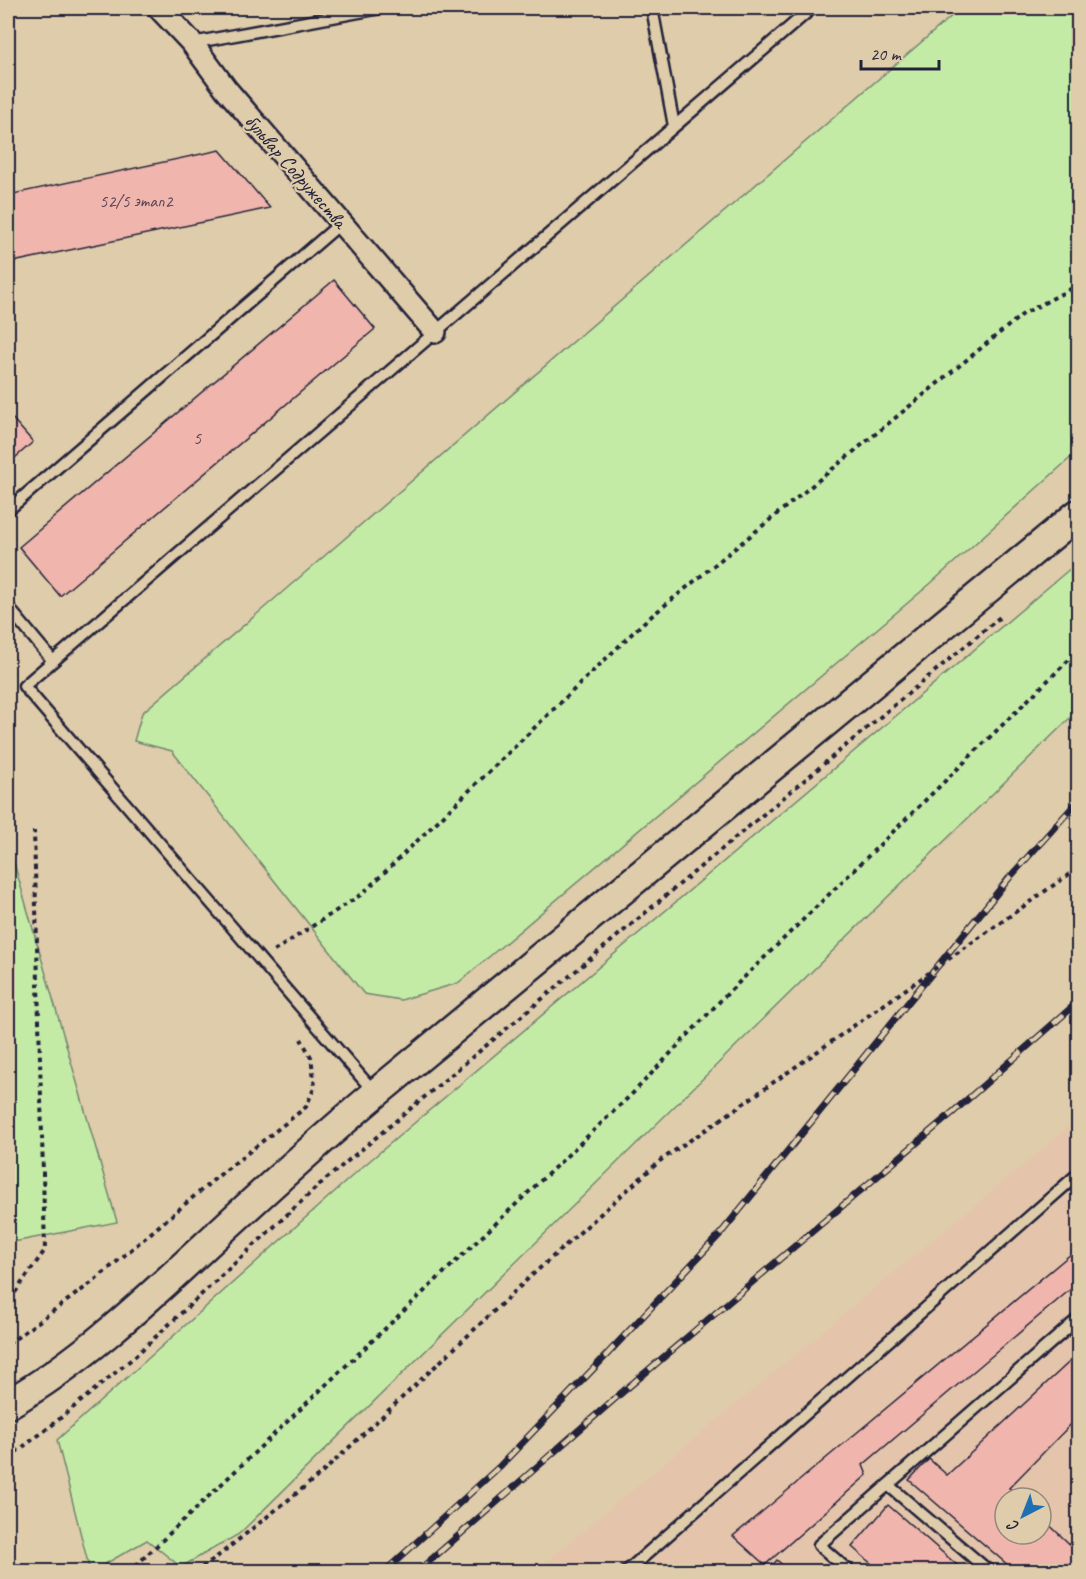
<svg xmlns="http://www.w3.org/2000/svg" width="1086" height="1579" font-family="Caveat,sans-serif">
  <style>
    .built { fill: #e4c5ab; fill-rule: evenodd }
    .green { fill: #c4eba6; stroke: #738670; stroke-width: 1.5 }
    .building { fill: #f0b5ac; stroke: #22223b; stroke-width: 1.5 }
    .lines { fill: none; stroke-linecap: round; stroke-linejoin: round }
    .lane-casing { stroke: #22223b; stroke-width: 15 }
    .street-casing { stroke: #22223b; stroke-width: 26 }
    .secondary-casing { stroke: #22223b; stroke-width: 33 }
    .path { stroke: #22223b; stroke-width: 4; stroke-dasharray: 4.5 4.5; stroke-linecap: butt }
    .lane { stroke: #dfccaa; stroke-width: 10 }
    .street { stroke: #dfccaa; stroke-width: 21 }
    .secondary { stroke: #dfccaa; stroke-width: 28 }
    .rail-casing { stroke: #22223b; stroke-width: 7 }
    .rail { stroke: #dfccaa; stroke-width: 4.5; stroke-dasharray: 14; stroke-linecap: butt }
    .path-bridge { stroke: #22223b; stroke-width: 4; stroke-dasharray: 4.5 4.5; stroke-linecap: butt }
    .labels { text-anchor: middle; stroke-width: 4.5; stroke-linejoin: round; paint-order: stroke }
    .number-label { font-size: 18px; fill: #564757 }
    .street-label { font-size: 21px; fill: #22223b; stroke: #dfccaa }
  </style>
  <rect width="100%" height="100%" fill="#dfccaa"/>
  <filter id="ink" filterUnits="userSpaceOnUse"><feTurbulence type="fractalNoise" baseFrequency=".0167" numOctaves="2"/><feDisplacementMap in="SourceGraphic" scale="12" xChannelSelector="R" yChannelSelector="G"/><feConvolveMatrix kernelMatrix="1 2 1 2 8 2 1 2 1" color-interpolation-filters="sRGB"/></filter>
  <g filter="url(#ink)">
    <path class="built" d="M1078 1119V1571H535ZM1005 1498H1041V1534H1005Z"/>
    <g class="green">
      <polygon points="961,8 1078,8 1078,451 930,584 458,983 401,1000 364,994 172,751 134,741 142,713"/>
      <polygon points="1078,562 1078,710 239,1534 181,1567 147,1540 93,1571 90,1571 57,1440 360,1169"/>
      <polygon points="8,842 117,1222 8,1243"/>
    </g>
    <g class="building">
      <polygon points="220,150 270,208 8,263 8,195"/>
      <polygon points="334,280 375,329 60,596 19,547"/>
      <polygon points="11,417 33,442 8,464 8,419"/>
      <polygon points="1078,1248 1078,1283 863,1465 867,1475 765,1565 733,1536"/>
      <polygon points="1078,1354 1078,1417 1009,1488 1020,1498 1005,1498 1005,1534 1041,1534 1041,1517 1078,1552 1078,1572 1016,1572 909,1480 929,1459 947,1475"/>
      <polygon points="888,1505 965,1572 881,1572 852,1547"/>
      <polygon points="777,1560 790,1572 766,1572"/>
    </g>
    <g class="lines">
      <defs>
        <g id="lane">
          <polyline points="652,8 674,126"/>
          <polyline points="192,43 381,8"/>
          <polyline points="8,510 341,223"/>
          <polyline points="8,607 53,661"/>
          <polyline points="375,1093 24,686 812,8"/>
          <polyline points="888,1485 990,1572"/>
          <polyline points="626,1572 1078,1174"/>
          <polyline points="850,1572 819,1545 1078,1319"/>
        </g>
        <polyline id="street" points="159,8 192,43 226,89 435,332"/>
        <path id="secondary" d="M8 1404C86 1359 153 1294 219 1233 270 1186 322 1139 375 1094L1078 514"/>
      </defs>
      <use href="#lane" class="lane-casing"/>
      <use href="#street" class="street-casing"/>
      <use href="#secondary" class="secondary-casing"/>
      <g class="path">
        <polyline points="274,951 362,894 643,623 1023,314 1078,285"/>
        <polyline points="8,1298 14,1294 45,1250 34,831"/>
        <polyline points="8,1344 94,1281 217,1177 306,1107 315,1086 311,1057 301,1039"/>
        <polyline points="8,1458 51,1426 133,1358 319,1185 1000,617"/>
        <polyline points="129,1572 633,1093 724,997 1078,651"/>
        <polyline points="194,1572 208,1564 322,1473 530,1277 661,1160 720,1120"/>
      </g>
      <use href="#lane" class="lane"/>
      <use href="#street" class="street"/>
      <use href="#secondary" class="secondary"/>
      <defs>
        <g id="rail">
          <polyline points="384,1572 500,1466 597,1365 721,1233 1010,877 1078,801"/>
          <polyline points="417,1572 619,1395 952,1113 1078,1002"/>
        </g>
      </defs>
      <use href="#rail" class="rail-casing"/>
      <use href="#rail" class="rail"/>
      <polyline class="path-bridge" points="720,1120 1078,868"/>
    </g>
  </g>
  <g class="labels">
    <g class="number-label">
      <text x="136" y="207">52/5 этап2</text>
      <text x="197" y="444">5</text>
    </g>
    <g class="street-label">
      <text transform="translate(296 171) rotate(49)" y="7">бульвар Содружества</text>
    </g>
  </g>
  <rect width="1086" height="1579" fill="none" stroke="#dfccaa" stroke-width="30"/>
  <rect x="15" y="15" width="1056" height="1549" fill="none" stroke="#22223b" stroke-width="2" filter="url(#ink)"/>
  <g transform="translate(1023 1516) rotate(222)"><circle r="28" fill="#dfccaa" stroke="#93887e" stroke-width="1.5"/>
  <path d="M0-4.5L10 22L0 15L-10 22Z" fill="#1f6fb2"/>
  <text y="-9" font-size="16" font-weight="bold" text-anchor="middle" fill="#22223b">С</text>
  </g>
  <path d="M861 60v9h78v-9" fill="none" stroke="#22223b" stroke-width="3"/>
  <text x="870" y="60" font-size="18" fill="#22223b" stroke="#dfccaa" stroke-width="4.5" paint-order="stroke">20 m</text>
</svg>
